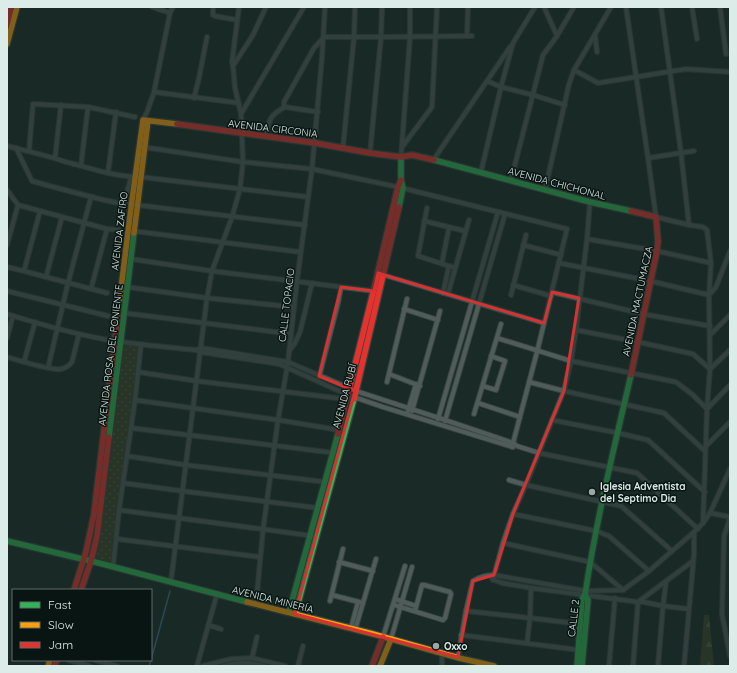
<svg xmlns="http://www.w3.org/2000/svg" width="737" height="673" font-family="Quicksand,sans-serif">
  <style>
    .forest { fill: url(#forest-firs) }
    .park { fill: url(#park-dots) }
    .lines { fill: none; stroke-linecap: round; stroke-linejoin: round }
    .stream { stroke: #406b88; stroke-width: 1.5 }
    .street-casing { stroke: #394642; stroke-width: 6 }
    .fast-casing { stroke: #394642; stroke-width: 8 }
    .slow-casing { stroke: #394642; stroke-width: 8 }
    .jam-casing { stroke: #394642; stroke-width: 8 }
    .street { stroke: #505c59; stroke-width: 4 }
    .fast { stroke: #30b455; stroke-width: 5.5 }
    .slow { stroke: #ff9f0a; stroke-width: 5.5 }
    .jam { stroke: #e5322d; stroke-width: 5.5 }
    .marked { fill: none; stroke: #d63232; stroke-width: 3; stroke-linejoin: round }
    .poi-dot { fill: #98a8a4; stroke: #091512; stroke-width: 1.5 }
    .labels { text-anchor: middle; stroke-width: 3; stroke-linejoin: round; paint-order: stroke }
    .street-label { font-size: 10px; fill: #dcece8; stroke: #091512 }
    .poi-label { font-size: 10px; font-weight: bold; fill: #dcece8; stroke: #091512; text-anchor: start }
  </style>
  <defs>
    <pattern id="forest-firs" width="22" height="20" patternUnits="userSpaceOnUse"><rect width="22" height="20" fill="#3b4027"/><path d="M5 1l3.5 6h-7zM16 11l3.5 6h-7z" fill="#575c46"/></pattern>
    <pattern id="park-dots" width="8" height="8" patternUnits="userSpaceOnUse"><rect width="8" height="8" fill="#3b4027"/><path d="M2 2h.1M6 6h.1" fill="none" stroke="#575c46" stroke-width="1.8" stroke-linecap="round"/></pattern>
  </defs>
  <rect width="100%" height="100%" fill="#1a2a26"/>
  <polygon class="forest" points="704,615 709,615 714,666 700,666"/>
  <polygon class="park" points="123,343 140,346 111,563 93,560"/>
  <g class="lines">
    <g class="stream">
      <polyline points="151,660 170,591"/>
      <polyline points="149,666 151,660"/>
    </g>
    <defs>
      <g id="street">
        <polyline points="152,7 170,13"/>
        <polyline points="213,7 213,15 215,16 237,20"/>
        <polyline points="544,7 557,36"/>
        <polyline points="626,7 648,158 656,217 689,225 703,227 707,230 711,263 709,295 710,369 707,409 703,523"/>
        <polyline points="661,7 681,153 689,225"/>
        <polyline points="692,7 697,39"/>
        <polyline points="720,7 726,54"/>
        <polyline points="467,35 468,7"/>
        <polyline points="595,35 597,52"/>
        <polyline points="233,66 253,35 266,7"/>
        <polyline points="574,70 598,83 686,69 730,72"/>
        <polyline points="487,81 501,87 533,95 565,105"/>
        <polyline points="154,92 239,103"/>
        <polyline points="194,98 199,78 207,37"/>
        <polyline points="285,107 284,105 284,102 314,48 324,37 381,37 472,36"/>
        <polyline points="285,107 318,112"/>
        <polyline points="241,114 304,7"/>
        <polyline points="143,120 147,112 154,92 170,13 173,7"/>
        <path d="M266 136C269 119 270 115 285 107"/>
        <path d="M7 146C26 151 45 155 63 161 89 168 115 177 141 177L308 197"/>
        <polyline points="143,147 243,162 312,169 398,187 567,229 537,352 512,447"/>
        <polyline points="343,147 354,37 355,7"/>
        <polyline points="402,147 432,107 437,7"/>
        <path d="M16 148 32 181C56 188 80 194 104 200 115 202 126 206 137 205L305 225"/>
        <polyline points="29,151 33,104 88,107 135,117"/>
        <polyline points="370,153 381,37 382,7"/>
        <polyline points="401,157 410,37 410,7"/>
        <polyline points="55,158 61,105"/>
        <polyline points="648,158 694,151"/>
        <polyline points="434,159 510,47"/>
        <polyline points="81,165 88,107"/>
        <polyline points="481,172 501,87 513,43 535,7"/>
        <polyline points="108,173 116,112"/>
        <polyline points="511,180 543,55 557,36 574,7"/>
        <polyline points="7,190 18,205"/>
        <polyline points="545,190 569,84 574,70 611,7"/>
        <polyline points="124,204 131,177"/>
        <polyline points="18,205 107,229 119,230"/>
        <polyline points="427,208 418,256 455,268"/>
        <polyline points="424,221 465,231"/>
        <polyline points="133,231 300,252"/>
        <polyline points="587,239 657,251 711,263"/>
        <polyline points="7,245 18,205"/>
        <polyline points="523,245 561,255"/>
        <polyline points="131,259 212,271 374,291"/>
        <polyline points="442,263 449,227"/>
        <polyline points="559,263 650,281 709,295 716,287 730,251"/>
        <polyline points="7,267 24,271 46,277 107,293"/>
        <polyline points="24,271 40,211"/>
        <polyline points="381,274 544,323"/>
        <polyline points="46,277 62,217"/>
        <polyline points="513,285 551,296"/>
        <polyline points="127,287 207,298 293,307"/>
        <polyline points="91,289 107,229"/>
        <polyline points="7,291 108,316"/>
        <polyline points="552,292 643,314 710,326"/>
        <polyline points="443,293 449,266"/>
        <polyline points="448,294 469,220"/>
        <polyline points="511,295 526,235"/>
        <polyline points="404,309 438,320"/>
        <polyline points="124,313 291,334"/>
        <path d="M7 314C42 325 78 335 114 341 141 345 169 347 196 350L200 352 279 364 348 395 383 407 513 447"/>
        <polyline points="576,330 638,342 693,354 710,369 730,350"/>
        <polyline points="710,335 730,315"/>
        <polyline points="7,338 13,316"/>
        <polyline points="497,338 571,361 676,382 693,395 707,409 730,385"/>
        <polyline points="196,350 201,348 288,362 356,391 445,420 513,443 517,446 539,453 637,473 698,529"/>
        <polyline points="289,351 295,343 300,332 312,283"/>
        <path d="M7 357C17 360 53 371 61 369 66 368 69 366 72 362L79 334"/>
        <polyline points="24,362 35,322"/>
        <polyline points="48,368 68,283 91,197"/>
        <polyline points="138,372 197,381 353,400"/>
        <polyline points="389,374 420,386"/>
        <polyline points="319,377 338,303 341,287"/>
        <polyline points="387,382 407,299"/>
        <polyline points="529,382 564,391 664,413 705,451"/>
        <polyline points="483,386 496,390 505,361 491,356"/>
        <polyline points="135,400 278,420 339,430"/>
        <polyline points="478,403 520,417"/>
        <polyline points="412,411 440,311"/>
        <polyline points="407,414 416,384"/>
        <polyline points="474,414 501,324"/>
        <polyline points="438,419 498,212"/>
        <polyline points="552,420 618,433 648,440 705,492"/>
        <polyline points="445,421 505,214"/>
        <polyline points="131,428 335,453"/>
        <polyline points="706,446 730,422"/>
        <polyline points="127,456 186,465 325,482"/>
        <polyline points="509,480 526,485 621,506 672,551"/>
        <polyline points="123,483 182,491 318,508"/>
        <polyline points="119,510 313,536"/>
        <polyline points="710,513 730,517"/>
        <polyline points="513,514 596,531 609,536 649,571"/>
        <polyline points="730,518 724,536 722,614 730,656"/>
        <polyline points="117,539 260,557"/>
        <polyline points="503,543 590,562 623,590"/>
        <polyline points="339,562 373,571"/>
        <polyline points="113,567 119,510 135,400 141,344"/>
        <polyline points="492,579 502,583 531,588 638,602 644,602 663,606 689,609"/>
        <polyline points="493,580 503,543 513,514 526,485 564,391 571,361 576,330 587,239 590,202"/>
        <polyline points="171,581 207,298 212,271 232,217 240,189 243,162 241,114 235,88 233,66 232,62 239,7"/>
        <polyline points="623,590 649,571 694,532 703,523 710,513 730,469"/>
        <polyline points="332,595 363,603"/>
        <polyline points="395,599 416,606"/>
        <polyline points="330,601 343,549"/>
        <polyline points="638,602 693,561"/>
        <polyline points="256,604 263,530 278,420 288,362 297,281 312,169 322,57 325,7"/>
        <polyline points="394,605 443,620 445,618 451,594 450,592 424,585 422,585 415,611"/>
        <polyline points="466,611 530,618 580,624"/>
        <polyline points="208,625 221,629"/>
        <polyline points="351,628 358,602"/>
        <polyline points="355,630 376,559"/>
        <polyline points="461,635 579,650"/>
        <polyline points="383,637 405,566"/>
        <polyline points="391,639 412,567"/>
        <polyline points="527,643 530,618 531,588"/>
        <polyline points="442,654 442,666"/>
        <path d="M458 657 466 611 473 581C480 577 486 575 494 575L586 591 623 590"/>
        <polyline points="252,658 257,637"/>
        <polyline points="68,660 90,666"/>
        <polyline points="95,660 117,666"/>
        <polyline points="197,666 217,594"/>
        <polyline points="203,666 231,659 252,658 285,666"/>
        <path d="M224 666C240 662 248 662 264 666"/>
        <polyline points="298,666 303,646"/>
        <polyline points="609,666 615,598"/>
        <polyline points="633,666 638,602"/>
        <polyline points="658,666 663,606 666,582"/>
        <polyline points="684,666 694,554 694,532"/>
      </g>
      <g id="fast">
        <polyline points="434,160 590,202 631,211"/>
        <polyline points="399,207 403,188 401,180 401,157"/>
        <polyline points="109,437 134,233"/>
        <polyline points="7,541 95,562 247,602"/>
        <polyline points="289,612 338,434"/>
        <polyline points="295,614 354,399"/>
        <path d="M577 666 582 599 585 595C596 521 614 448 631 375"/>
        <polyline points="582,666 588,600 585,595"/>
      </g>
      <g id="slow">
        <polyline points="7,44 17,7"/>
        <polyline points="134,233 148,121"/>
        <polyline points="118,313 131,208 143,120 177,124"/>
        <polyline points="247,602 373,634 459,658 494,666"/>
        <polyline points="48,666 50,660"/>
        <polyline points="380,666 391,639"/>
      </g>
      <g id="jam">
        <polyline points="7,24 11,7"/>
        <polyline points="177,124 315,143 370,153 401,157 412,155 434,160"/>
        <polyline points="631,375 657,251 658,241 656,217 631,211"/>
        <polyline points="354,399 399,207"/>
        <polyline points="338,434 373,293 398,187 401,180"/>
        <polyline points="74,590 86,552 94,514 118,313"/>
        <polyline points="81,590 91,561 97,536 109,437"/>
        <polyline points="54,666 57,660"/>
        <polyline points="372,666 383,637"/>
      </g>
    </defs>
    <use href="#street" class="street-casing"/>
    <use href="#fast" class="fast-casing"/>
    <use href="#slow" class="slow-casing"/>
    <use href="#jam" class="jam-casing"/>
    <use href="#street" class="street"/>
    <use href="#fast" class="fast"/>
    <use href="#slow" class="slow"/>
    <use href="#jam" class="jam"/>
  </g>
  <path d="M0 0H737V673H0ZM378 273 544 323 552 292 579 298 564 391 513 514 494 575 473 581 458 657 295 614 355 391 319 376 341 287 374 291Z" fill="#1a2a26" fill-opacity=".55" fill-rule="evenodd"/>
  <path class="marked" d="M378 273 544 323 552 292 579 298 564 391 513 514 494 575 473 581 458 657 295 614 355 391 319 376 341 287 374 291Z"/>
  <g class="poi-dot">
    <circle cx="592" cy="492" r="4"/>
    <circle cx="436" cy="646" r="4"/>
  </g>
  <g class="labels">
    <g class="street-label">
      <text transform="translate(273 128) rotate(7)" y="4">AVENIDA CIRCONIA</text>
      <text transform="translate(557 183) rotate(15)" y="4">AVENIDA CHICHONAL</text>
      <text transform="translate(119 231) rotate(-83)" y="4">AVENIDA ZAFIRO</text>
      <text transform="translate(637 301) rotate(-78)" y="4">AVENIDA MACTUMACZA</text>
      <text transform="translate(286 305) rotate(-83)" y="4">CALLE TOPACIO</text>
      <text transform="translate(110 355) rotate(-83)" y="4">AVENIDA ROSA DEL PONIENTE</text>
      <text transform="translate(344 396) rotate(-75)" y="4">AVENIDA RUBÍ</text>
      <text transform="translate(273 599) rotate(14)" y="4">AVENIDA MINERÍA</text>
      <text transform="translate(573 618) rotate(-83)" y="4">CALLE 2</text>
    </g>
    <g class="poi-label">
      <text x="600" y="490">Iglesia Adventista<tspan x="600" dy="12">del Septimo Dia</tspan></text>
      <text x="444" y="650">Oxxo</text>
    </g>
  </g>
  <rect width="737" height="673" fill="none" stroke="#dcece8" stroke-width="16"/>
  <rect x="12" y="589" width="140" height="72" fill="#091512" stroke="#5d6b68"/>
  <rect x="20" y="602" width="20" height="6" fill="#30b455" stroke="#5d6b68"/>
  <text x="48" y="609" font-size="12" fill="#dcece8">Fast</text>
  <rect x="20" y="622" width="20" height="6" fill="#ff9f0a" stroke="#5d6b68"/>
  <text x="48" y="629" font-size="12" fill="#dcece8">Slow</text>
  <rect x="20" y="642" width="20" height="6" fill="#e5322d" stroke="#5d6b68"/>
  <text x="48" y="649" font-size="12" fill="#dcece8">Jam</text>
</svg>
